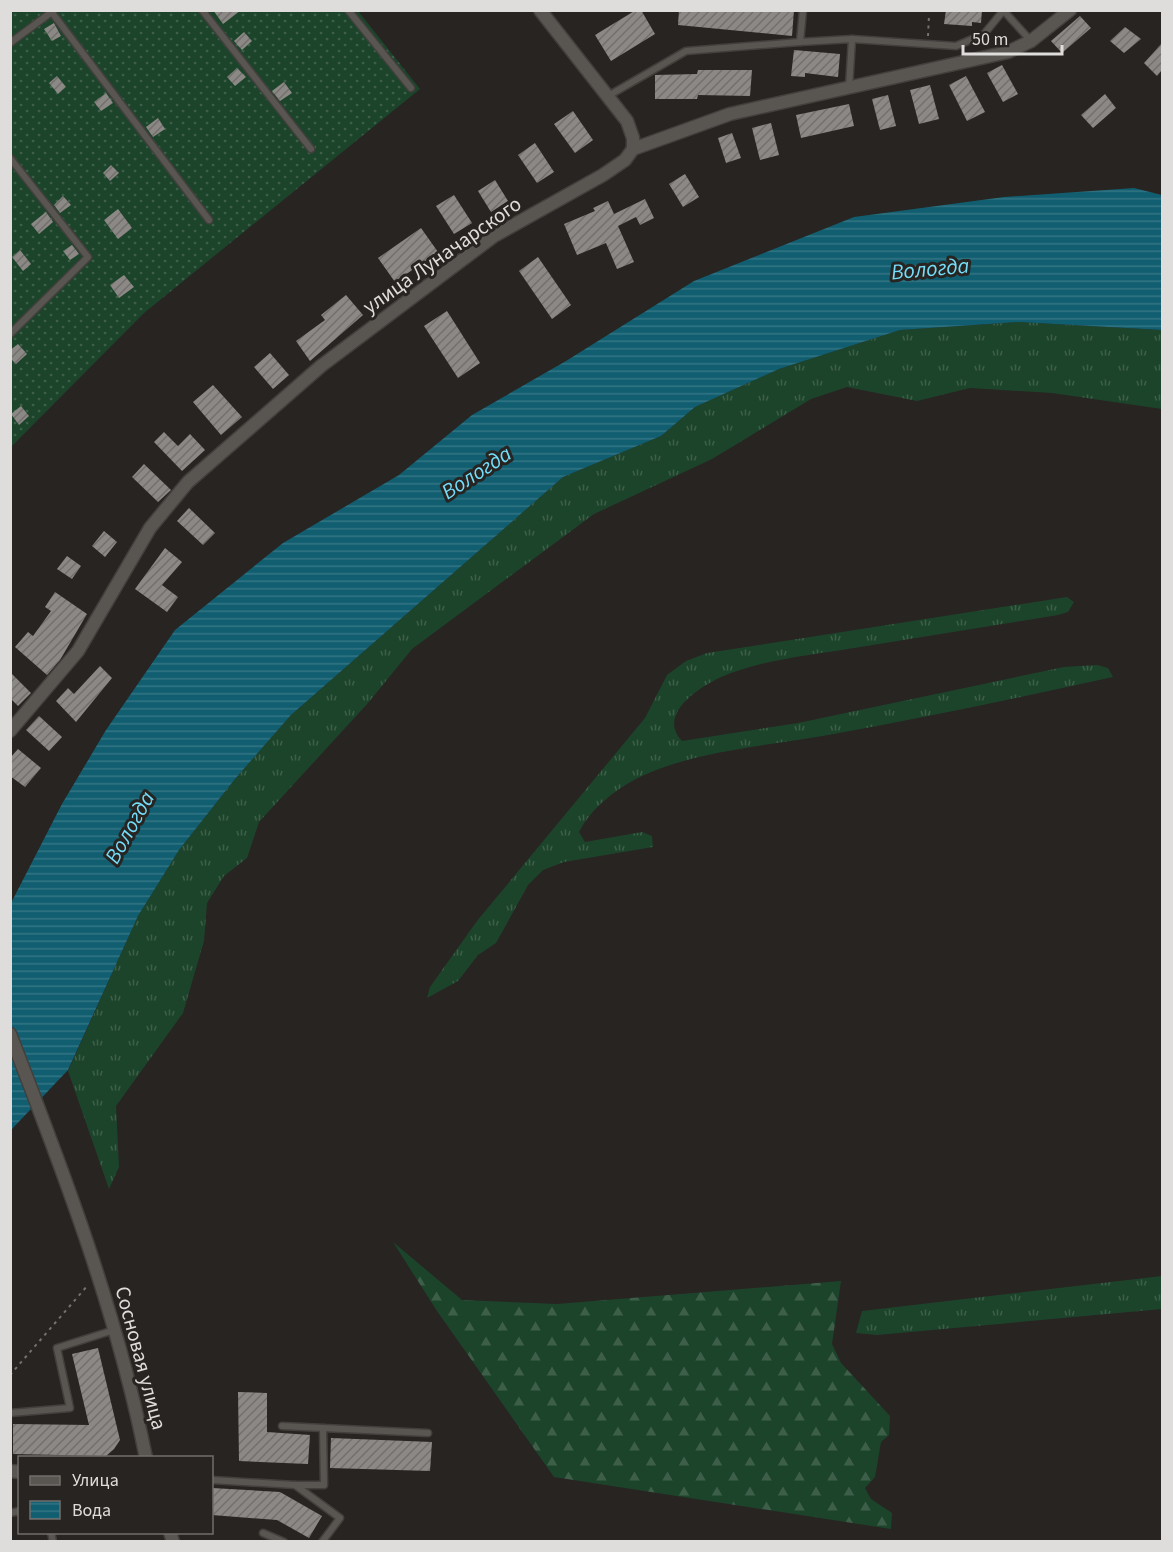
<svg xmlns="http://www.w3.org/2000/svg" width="1173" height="1552" font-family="'Source Sans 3',sans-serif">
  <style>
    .grass { fill: url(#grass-tufts) }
    .forest { fill: url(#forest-firs) }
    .garden { fill: url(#garden-dots) }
    .water { fill: url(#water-rules) }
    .building { fill: url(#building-hatch) }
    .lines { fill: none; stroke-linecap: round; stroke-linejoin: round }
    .lane-casing { stroke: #423f3d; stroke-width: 9 }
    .street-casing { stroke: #423f3d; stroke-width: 15 }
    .path { stroke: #74716f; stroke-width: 2; stroke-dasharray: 3 4.5; stroke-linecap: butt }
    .lane { stroke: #595652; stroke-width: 6 }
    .street { stroke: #595652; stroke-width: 12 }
    .labels { text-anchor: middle; stroke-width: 6; stroke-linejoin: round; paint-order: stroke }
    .street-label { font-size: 21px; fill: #dfdddb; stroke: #272421 }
    .water-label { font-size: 22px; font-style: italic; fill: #74ddf9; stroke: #272421 }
  </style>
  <defs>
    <pattern id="grass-tufts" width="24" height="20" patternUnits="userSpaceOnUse" patternTransform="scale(1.5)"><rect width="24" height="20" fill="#1c442b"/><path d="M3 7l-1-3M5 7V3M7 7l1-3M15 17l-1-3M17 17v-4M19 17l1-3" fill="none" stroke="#3d5f49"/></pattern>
    <pattern id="forest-firs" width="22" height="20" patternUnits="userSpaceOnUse" patternTransform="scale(1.5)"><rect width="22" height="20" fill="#1c442b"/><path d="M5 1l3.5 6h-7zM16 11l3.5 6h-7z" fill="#3d5f49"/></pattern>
    <pattern id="garden-dots" width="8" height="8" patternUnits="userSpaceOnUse" patternTransform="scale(1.5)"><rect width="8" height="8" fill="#1c442b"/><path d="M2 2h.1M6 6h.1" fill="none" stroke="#3d5f49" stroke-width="1.8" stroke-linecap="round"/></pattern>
    <pattern id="water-rules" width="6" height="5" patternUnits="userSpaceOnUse" patternTransform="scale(1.5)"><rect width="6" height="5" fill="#115e70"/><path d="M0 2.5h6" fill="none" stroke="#337584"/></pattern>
    <pattern id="building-hatch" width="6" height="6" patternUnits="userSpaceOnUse" patternTransform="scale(1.5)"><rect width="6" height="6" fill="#8c8885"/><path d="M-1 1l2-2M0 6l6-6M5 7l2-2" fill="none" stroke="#72706e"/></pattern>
  </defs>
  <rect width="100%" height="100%" fill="#272421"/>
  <g class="grass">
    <polygon points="1019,322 1162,330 1162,409 1052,393 970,388 917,401 847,387 811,399 712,459 594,514 412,649 368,703 259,822 247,858 224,876 207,903 204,941 183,1013 116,1106 119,1167 109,1189 68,1071 138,916 179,850 235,779 291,715 563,477 661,436 695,407 779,369 900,330"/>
    <path d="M1067 597 1074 602 1068 612 1058 615C990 626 922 637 854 648 811 655 759 660 719 678 698 688 657 715 682 741L798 723 1064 667 1097 665 1108 668 1113 677C1018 698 923 718 828 735 767 746 699 750 642 776 617 788 592 807 579 832L585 842 642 832 652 836 653 847 564 862 543 870 528 885 496 943 478 955 458 981 427 998 430 987 477 921 645 718 667 675 686 661 707 653Z"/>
    <polygon points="1162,1276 1162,1309 877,1335 856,1333 862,1311"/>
  </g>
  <polygon class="forest" points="393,1242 462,1300 557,1304 841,1281 832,1344 841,1363 890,1416 889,1435 881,1442 875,1477 865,1488 871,1499 892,1513 891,1529 554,1477 437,1311"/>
  <polygon class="garden" points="11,11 358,11 420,89 144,313 11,447"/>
  <polygon class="water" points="1134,188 1162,195 1162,330 1019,322 900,330 779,369 695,407 661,436 563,477 291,715 235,779 179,850 138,916 68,1070 11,1130 10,905 62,804 106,730 175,630 283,543 399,475 472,415 566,361 694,281 854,217 1004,197"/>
  <g class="building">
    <polygon points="213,10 241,10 223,24"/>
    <polygon points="636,10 641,10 655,34 611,61 595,35"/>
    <polygon points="679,10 794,10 792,36 678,25"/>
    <polygon points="946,10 982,10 981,23 972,22 972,26 944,24"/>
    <polygon points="1080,16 1091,28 1062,53 1051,41"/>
    <polygon points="54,23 61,36 52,41 44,29"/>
    <polygon points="1125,27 1141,39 1124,53 1110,41"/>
    <polygon points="244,32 252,41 242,50 234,41"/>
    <polygon points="1162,43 1162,70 1157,76 1144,63"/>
    <polygon points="794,50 840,54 838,77 805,73 805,77 791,76"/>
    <polygon points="1002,65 1018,94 1003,102 987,73"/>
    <polygon points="237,68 246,77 235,86 227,77"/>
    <polygon points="698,70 752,70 750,96 698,95 697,99 655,99 655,75 697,74"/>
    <polygon points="57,76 66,87 58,94 49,83"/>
    <polygon points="966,76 985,112 967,121 949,85"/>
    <polygon points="284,82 292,93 280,101 272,91"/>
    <polygon points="930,85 939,119 919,124 910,90"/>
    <polygon points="106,93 113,103 101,111 94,102"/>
    <polygon points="1105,94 1116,108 1093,128 1081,115"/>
    <polygon points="888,95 896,126 880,130 872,99"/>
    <polygon points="849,104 854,126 801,138 796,115"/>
    <polygon points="573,111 593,140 575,153 554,124"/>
    <polygon points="158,118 165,129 153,137 146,127"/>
    <polygon points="771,123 779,155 760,160 752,128"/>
    <polygon points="732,133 741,158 726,163 718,138"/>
    <polygon points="535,143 554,172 537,183 518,155"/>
    <polygon points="111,165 119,173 110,181 103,173"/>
    <polygon points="685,174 699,197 683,207 669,184"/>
    <polygon points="495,180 508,201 491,212 478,191"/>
    <polygon points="454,195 472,223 454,234 436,206"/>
    <polygon points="63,196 71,205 60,213 54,205"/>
    <polygon points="645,199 654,218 640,225 636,217 618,226 634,262 617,269 606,243 577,255 564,224 595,211 593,208 608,201 614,214"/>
    <polygon points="118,209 132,228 118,239 104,220"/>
    <polygon points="46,212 53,222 39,234 31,224"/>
    <polygon points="421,228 438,252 395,282 378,258"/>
    <polygon points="72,245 79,254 70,260 63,251"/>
    <polygon points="20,250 31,264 23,271 12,257"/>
    <polygon points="538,257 571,305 552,319 519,271"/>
    <polygon points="124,275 134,287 119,298 110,285"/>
    <polygon points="346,295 363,315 310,361 296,341 325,320 321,315"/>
    <polygon points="447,311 480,363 458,378 424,326"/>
    <polygon points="18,344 27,354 16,364 10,358 10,350"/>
    <polygon points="270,353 289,375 273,389 254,367"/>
    <polygon points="213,385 242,417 221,435 193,402"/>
    <polygon points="21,406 29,416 19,425 11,414"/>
    <polygon points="164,432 178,446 190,434 205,450 182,471 154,442"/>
    <polygon points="144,464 171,490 158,502 132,477"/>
    <polygon points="189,508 215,533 203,545 177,521"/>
    <polygon points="104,531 117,542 105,557 92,546"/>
    <polygon points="165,548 182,562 162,585 178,597 167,612 135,589"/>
    <polygon points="67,556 81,566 72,579 57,569"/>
    <polygon points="55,592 87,614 60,660 47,675 15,647 28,632 33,636 51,611 45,607"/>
    <polygon points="100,666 112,678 76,722 56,701 68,688 74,694"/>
    <polygon points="10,672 31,693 18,706 10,698"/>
    <polygon points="39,716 62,737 49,751 26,730"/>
    <polygon points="18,749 41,768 25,787 10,776 10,758"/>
    <polygon points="98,1348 120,1440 114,1449 106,1456 13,1454 13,1424 89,1425 72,1354"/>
    <polygon points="238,1392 267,1393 267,1432 310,1435 308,1464 239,1461"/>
    <polygon points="331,1438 432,1442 430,1471 330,1468"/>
    <polygon points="212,1488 280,1492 322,1516 309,1538 277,1520 212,1515"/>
  </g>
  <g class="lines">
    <defs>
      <g id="lane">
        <polyline points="50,10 209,220"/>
        <polyline points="202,10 311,149"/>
        <polyline points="348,10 411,88"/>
        <polyline points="1003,10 1031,41"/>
        <polyline points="852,39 956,46 984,34 1003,11"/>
        <polyline points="800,42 852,39 849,87"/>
        <polyline points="10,43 53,11"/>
        <polyline points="608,96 686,51 800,42 803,10"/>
        <polyline points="10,158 88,257 10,334"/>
        <polyline points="10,1413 70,1408 57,1348 114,1330"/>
        <polyline points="282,1426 323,1428"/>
        <polyline points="212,1480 295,1485 340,1518 322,1542"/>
        <polyline points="295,1485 324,1485 323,1428 428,1433"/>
        <polyline points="10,1513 20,1511"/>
        <polyline points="51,1532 53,1542"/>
        <polyline points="263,1533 284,1542"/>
      </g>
      <g id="street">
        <polyline points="540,10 627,121 633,138 633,149"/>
        <polyline points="10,731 78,651 150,528 188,482 321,366 442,275 494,236 603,175 625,160 633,149 730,114 1008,52 1031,41 1070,10"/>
        <path d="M10 1034C64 1173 117 1312 146 1458"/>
        <polyline points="10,1471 20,1472"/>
        <polyline points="170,1532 173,1542"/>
      </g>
    </defs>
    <use href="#lane" class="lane-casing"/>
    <use href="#street" class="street-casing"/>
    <g class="path">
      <polyline points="928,36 929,15"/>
      <polyline points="10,1375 88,1285"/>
    </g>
    <use href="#lane" class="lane"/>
    <use href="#street" class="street"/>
  </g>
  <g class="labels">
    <g class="street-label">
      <text transform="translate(442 255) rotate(-35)" y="7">улица Луначарского</text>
      <text transform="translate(141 1358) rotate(75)" y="7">Сосновая улица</text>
    </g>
    <g class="water-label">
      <text transform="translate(930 268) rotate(-5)" y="8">Вологда</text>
      <text transform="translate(476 472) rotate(-33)" y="8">Вологда</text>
      <text transform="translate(129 827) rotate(-61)" y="8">Вологда</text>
    </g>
  </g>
  <rect width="1173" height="1552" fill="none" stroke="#dfdddb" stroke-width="24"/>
  <rect x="18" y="1456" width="195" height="78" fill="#272421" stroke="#716e6b" stroke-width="1.5"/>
  <rect x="30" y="1476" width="30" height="9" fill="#595652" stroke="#716e6b" stroke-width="1.5"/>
  <text x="72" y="1486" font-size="18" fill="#dfdddb">Улица</text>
  <rect x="30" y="1501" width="30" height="18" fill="url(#water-rules)" stroke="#716e6b" stroke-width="1.5"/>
  <text x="72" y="1516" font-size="18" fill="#dfdddb">Вода</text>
  <path d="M963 45v9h99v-9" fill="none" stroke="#dfdddb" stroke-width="3"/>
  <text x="972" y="45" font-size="18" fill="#dfdddb" stroke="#272421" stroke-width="4.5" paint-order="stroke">50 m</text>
</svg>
